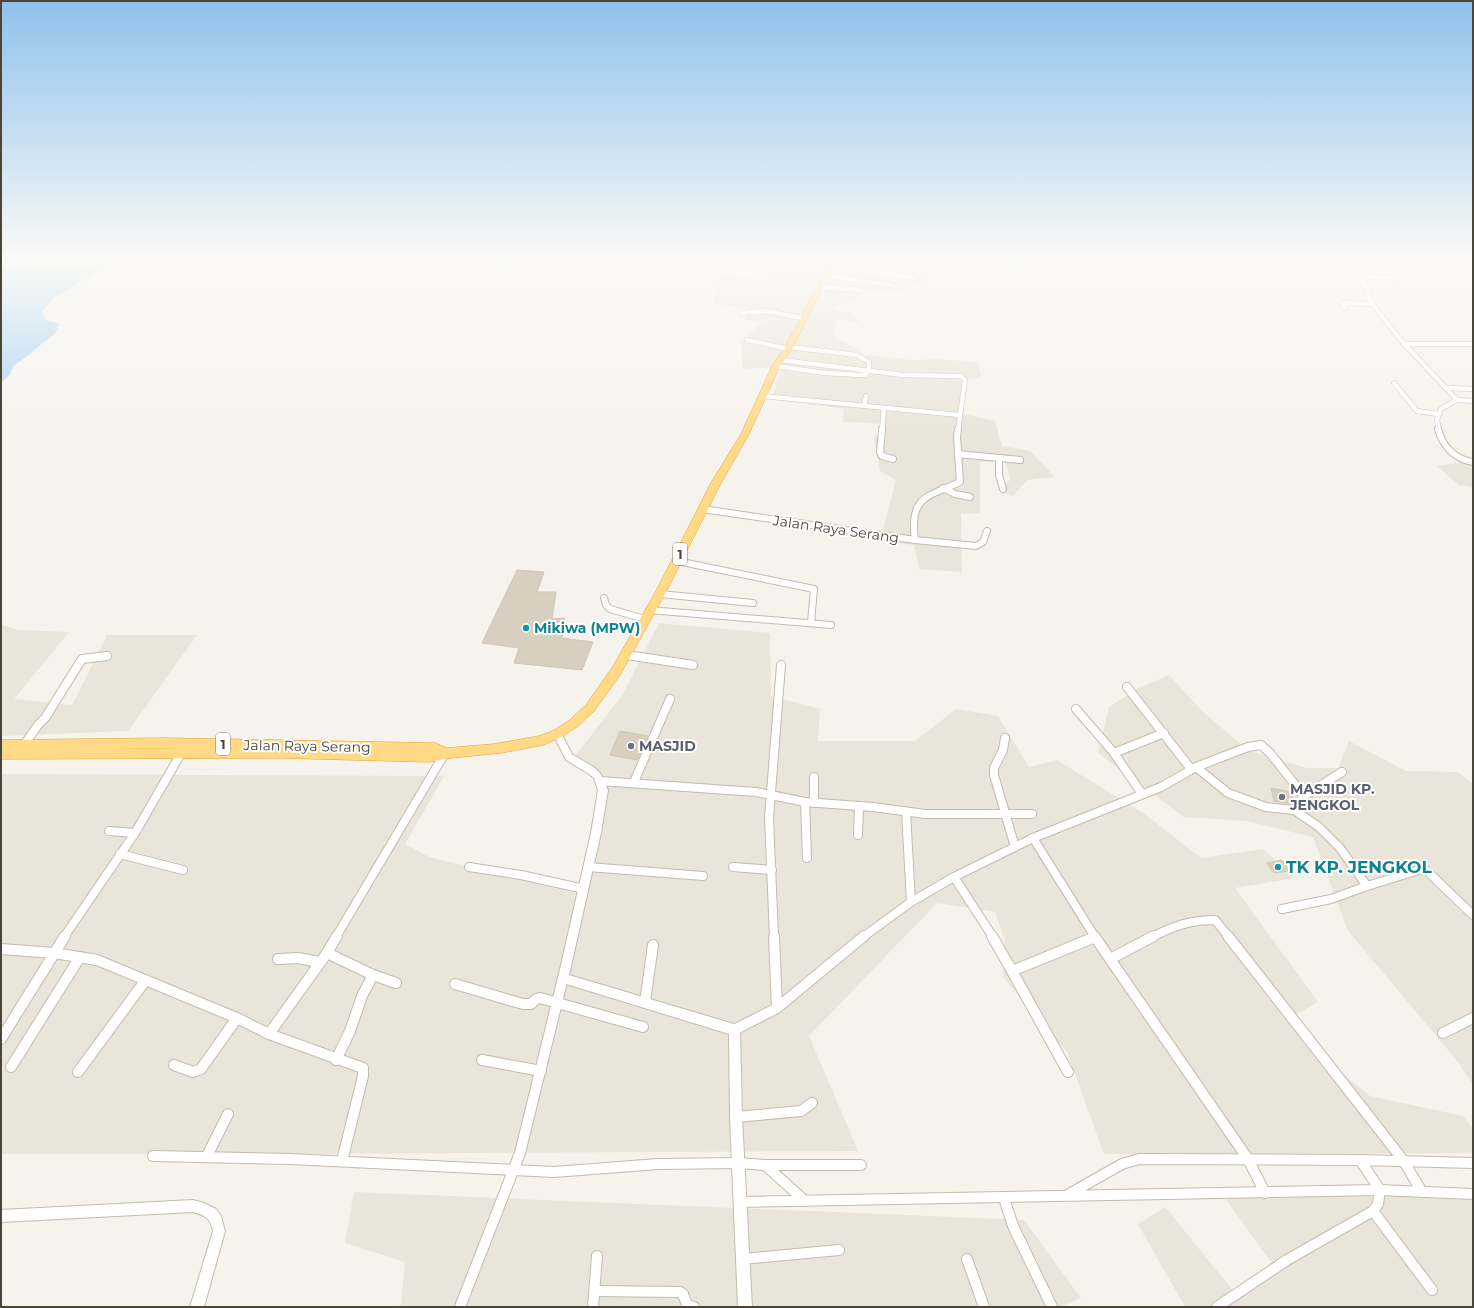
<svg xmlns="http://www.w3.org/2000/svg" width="1474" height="1308" font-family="Montserrat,sans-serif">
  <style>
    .residential { fill: #eae5da }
    .water { fill: #a9d4f2 }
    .building { fill: #d8cfc1; stroke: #d3c7b4 }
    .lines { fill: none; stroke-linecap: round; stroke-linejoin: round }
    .minor-far3-casing { stroke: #c2bbae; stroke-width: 5.5 }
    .minor-far2-casing { stroke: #c2bbae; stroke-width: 8 }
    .minor-far1-casing { stroke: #c2bbae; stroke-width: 10 }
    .minor-casing { stroke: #c2bbae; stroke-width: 12 }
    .tertiary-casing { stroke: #c2bbae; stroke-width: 2 }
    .secondary-casing { stroke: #d6c79b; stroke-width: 2 }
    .trunk-casing { stroke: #e0a43c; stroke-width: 1 }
    .minor-far3 { stroke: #fff; stroke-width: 4.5 }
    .minor-far2 { stroke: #fff; stroke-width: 6 }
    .minor-far1 { stroke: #fff; stroke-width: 8 }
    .minor { stroke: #fff; stroke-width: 10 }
    .tertiary { fill: #fff; fill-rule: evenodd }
    .secondary { fill: #fff3cd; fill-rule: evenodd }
    .trunk { fill: #ffd985; fill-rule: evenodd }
    .culture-dot { fill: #0f9aa8; stroke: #fff; stroke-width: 1.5 }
    .worship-dot { fill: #6b7280; stroke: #fff; stroke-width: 1.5 }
    .labels { text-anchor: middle; stroke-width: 4; stroke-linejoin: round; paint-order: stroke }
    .shield { fill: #fff; stroke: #817c74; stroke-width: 1 }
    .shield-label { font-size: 13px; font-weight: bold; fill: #4b4439 }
    .street-label { font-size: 14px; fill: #4b4439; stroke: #fff }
    .culture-label { font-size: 14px; font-weight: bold; fill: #0d838f; stroke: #fff; text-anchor: start }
    .worship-label { font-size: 14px; font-weight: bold; fill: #5b616d; stroke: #fff; text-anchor: start }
    .near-culture-label { font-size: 17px; font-weight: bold; fill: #0d838f; stroke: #fff; text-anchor: start }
  </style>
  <rect width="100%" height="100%" fill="#f6f3ec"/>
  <g class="residential">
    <polygon points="789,259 857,259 934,276 926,286 913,286 898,293 862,289 857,300 831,308 851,313 861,322 837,320 833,335 865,355 913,360 939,359 977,362 982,378 962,380 960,413 995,421 1002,446 1030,451 1055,477 1027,480 1013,496 997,490 1010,480 1006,462 980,462 980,513 961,514 962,572 919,569 914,545 880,541 896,480 880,471 874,439 886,424 843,422 844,409 772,399 782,367 742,369 742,343 763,321 745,320 748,308 713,304 720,276 766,278 771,261 787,262"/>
    <polygon points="1467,461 1473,462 1473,487 1459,485 1437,466"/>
    <polygon points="659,623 770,633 771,696 820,709 818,741 915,741 956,709 998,716 1029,767 1057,760 1146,815 1201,858 1263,849 1294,878 1235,888 1318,1002 1291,1018 1318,1054 1370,1096 1463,1116 1473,1129 1473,1153 1104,1154 1067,1052 1003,977 1005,941 995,912 937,903 809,1036 858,1151 294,1154 1,1154 1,774 444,776 405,844 429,857 582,895 608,793 576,755 623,694"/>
    <polygon points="1,625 19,630 69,632 14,699 72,705 107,635 197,635 128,731 1,736"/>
    <polygon points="1169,675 1203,712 1249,751 1307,768 1338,768 1349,741 1406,771 1458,772 1473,784 1473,1084 1454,1057 1348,931 1313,837 1246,821 1184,817 1098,753 1109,707 1137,689"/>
    <polygon points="354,1192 1024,1220 1081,1298 1061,1307 394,1307 401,1305 405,1262 345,1243"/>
    <polygon points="1473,1196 1473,1307 1185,1307 1138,1224 1165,1207 1235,1293 1274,1266 1224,1197"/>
  </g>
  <polygon class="water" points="1,259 42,259 71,263 116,260 50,301 42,312 46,320 60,324 55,333 26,357 13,366 10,374 1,383"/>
  <g class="building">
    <polygon points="517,570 544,572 537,592 556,592 552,619 565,618 562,638 593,642 582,670 514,663 519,648 482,643"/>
    <polygon points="620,731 648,736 637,760 610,755"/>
    <polygon points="1271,788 1291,792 1293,802 1291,804 1274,801"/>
    <polygon points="1282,860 1290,871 1274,873 1267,863"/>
  </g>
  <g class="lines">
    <defs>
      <g id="minor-far3">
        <path d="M1345 259C1354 270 1369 284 1369 299L1398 337 1457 400 1441 409 1437 420 1439 430"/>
        <polyline points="1319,260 1347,261"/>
        <polyline points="834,266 914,278"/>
        <polyline points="828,276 890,285"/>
        <polyline points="1359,276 1398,278"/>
        <polyline points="821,287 859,290"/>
        <polyline points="1345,308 1342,303 1372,304"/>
        <polyline points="742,313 765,311 803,318"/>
        <polyline points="747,340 788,349"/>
        <polyline points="1404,344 1473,344"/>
        <polyline points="781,360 903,375 961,376 965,380 958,430"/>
        <polyline points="776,366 825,373 861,375 865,375 869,370 869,362 857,355 789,347"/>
        <polyline points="1394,383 1417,411 1438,414"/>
        <polyline points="1449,388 1473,389"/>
        <polyline points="762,396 959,415"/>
        <polyline points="1457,400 1473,401"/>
        <polyline points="864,406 866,396"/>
        <polyline points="882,430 884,408"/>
      </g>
      <g id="minor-far2">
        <polyline points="882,429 880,452 882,456 893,459"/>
        <path d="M1438 429C1443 447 1455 459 1473 462"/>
        <polyline points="958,454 999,458 999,475 1003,489"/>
        <polyline points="999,458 1020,460"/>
        <polyline points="943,488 955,494 970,497"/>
        <path d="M702 509 915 540C909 495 928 497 960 482L957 437 958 429"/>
        <polyline points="915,540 976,546 983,542 987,531"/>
        <polyline points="677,561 814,589 811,622"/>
        <polyline points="660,594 753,603"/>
        <polyline points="604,598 606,605 610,609 645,619"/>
        <polyline points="649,610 831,625"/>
      </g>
      <g id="minor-far1">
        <polyline points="627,655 693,665"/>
        <polyline points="1127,687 1191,769"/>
        <polyline points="1076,709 1114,753 1142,794"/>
        <polyline points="1005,738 1003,750 994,768 994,775 1015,847"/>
        <polyline points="24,745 38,725 45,718 82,659 107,656"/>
        <polyline points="1114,753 1164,733"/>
        <polyline points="1196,767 1248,747 1261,745 1270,753 1304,796"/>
        <polyline points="814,777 814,803"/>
        <polyline points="600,781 756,792 805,802 873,807 925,814 1032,814"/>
        <polyline points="634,782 670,699"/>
        <polyline points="805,802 807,858"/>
        <polyline points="1294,810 1304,796 1342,772"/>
        <polyline points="906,812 911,902"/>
        <polyline points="109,831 135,833"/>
        <polyline points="858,835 859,806"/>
        <polyline points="1033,838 1095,937"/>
        <polyline points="120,854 183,870"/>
        <polyline points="469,867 521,875 584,889"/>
        <polyline points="588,867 703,876"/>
        <polyline points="733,867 772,870"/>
        <polyline points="954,877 993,937"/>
        <polyline points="1282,909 1331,899 1367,886"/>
        <polyline points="64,937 135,833 183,750"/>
        <polyline points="336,937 445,753"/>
        <polyline points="774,937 769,818 781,665"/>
        <polyline points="863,937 911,902 954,877 1033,838 1161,787 1196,767 1228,793 1266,807 1294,810 1319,827 1340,848 1367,886 1419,870 1426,870 1473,915"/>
        <polyline points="1094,937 1095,937"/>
        <path d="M1152 937C1174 926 1190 920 1215 920L1229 937"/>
      </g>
      <g id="minor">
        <polyline points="774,936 777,1008"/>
        <polyline points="992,936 1012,971 1095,937 1110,959 1154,936"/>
        <polyline points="1228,936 1403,1160 1422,1192"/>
        <polyline points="1,949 54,953 97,960 237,1018 269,1034 363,1068 363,1076 342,1161"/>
        <polyline points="327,953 373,975 362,996 350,1031 336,1060"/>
        <polyline points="278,959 298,958 319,962"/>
        <polyline points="1110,959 1248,1159 1265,1193"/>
        <polyline points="1012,971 1068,1072"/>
        <polyline points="373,975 396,983"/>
        <polyline points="455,984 523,1004 531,1004 536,999 540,998 643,1027"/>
        <polyline points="645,1002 653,945"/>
        <polyline points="734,1030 777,1008 864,936"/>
        <polyline points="1443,1033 1473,1018"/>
        <polyline points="269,1034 327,953 337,936"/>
        <polyline points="1,1039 65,936"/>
        <polyline points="482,1060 541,1071"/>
        <polyline points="174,1065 193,1072 201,1069 237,1018"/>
        <polyline points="11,1067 80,957"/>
        <polyline points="78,1072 145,981"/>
        <polyline points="736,1117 801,1111 812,1103"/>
        <polyline points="153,1156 290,1159 554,1172 658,1164 739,1163 765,1165 861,1165"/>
        <polyline points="207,1156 228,1114"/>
        <polyline points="765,1165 805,1201"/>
        <polyline points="1069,1194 1122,1164 1139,1159 1360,1160"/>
        <polyline points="1004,1198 1013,1226 1052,1307"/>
        <polyline points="741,1202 1380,1190 1473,1194"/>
        <polyline points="1373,1211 1432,1290"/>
        <polyline points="743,1259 839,1250"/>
        <polyline points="967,1259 984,1307"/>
        <polyline points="595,1291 680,1292 683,1294 687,1305 694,1307"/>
        <polyline points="460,1307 520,1153 563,978"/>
        <polyline points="593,1307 597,1256"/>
        <polyline points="1217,1307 1287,1260 1373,1211 1378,1204 1380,1190 1360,1160 1473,1163"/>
      </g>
      <g id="tertiary">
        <polygon points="557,730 560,731 572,754 595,768 600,773 608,790 601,833 569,975 734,1024 738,1026 740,1030 742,1117 752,1307 738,1307 730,1117 729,1034 563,983 559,982 558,978 591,833 598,790 594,778 589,774 566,760 553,734 554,731"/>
        <path d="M193 1200 204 1203 216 1209 221 1216 225 1231 204 1307H190L213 1231C211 1219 205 1215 193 1212L1 1222V1210Z"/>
      </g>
      <polygon id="secondary" points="1468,259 1473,259 1473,261 1469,260"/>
      <path id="trunk" d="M836 259H842L821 291 792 349 780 366 749 434 721 483 665 594 620 675 594 711 578 726 561 737 543 745 501 753 451 758 429 762 281 758 1 759V740L165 738 435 743 447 748 494 744 539 736 553 731 570 720 586 705 612 668 655 593 711 483 741 434 772 366 784 349 815 291ZM165 748H184L117 749Z"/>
    </defs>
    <use href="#minor-far3" class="minor-far3-casing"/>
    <use href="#minor-far2" class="minor-far2-casing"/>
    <use href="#minor-far1" class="minor-far1-casing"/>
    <use href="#minor" class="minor-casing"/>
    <use href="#tertiary" class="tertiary-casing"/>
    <use href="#secondary" class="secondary-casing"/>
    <use href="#trunk" class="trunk-casing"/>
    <use href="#minor-far3" class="minor-far3"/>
    <use href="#minor-far2" class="minor-far2"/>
    <use href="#minor-far1" class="minor-far1"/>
    <use href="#minor" class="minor"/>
    <use href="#tertiary" class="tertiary"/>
    <use href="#secondary" class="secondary"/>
    <use href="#trunk" class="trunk"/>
  </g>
  <linearGradient id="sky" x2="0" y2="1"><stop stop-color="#8fc1ec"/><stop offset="0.59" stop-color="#fbfaf6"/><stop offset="1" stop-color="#fbfaf6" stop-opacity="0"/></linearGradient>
  <rect width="1474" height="442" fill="url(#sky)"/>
  <g class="culture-dot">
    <circle cx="526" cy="628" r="4"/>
    <circle cx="1278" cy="867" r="4"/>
  </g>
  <g class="worship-dot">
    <circle cx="631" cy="746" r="4"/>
    <circle cx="1282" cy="797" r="4"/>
  </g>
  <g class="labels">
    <g class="shield">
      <rect x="673" y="543" width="14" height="22" rx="3"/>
      <rect x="216" y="733" width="14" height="22" rx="3"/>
    </g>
    <g class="shield-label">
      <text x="680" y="559">1</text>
      <text x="223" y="749">1</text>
    </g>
    <g class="street-label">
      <text transform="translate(836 529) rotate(8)" y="5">Jalan Raya Serang</text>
      <text transform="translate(307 746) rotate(1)" y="5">Jalan Raya Serang</text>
    </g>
    <g class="culture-label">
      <text x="534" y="633">Mikiwa (MPW)</text>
    </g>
    <g class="worship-label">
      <text x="639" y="751">MASJID</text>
      <text x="1290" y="794">MASJID KP.<tspan x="1290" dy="16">JENGKOL</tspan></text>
    </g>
    <g class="near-culture-label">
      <text x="1286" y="873">TK KP. JENGKOL</text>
    </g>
  </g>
  <rect width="1474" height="1308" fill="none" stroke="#4b4439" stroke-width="4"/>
</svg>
